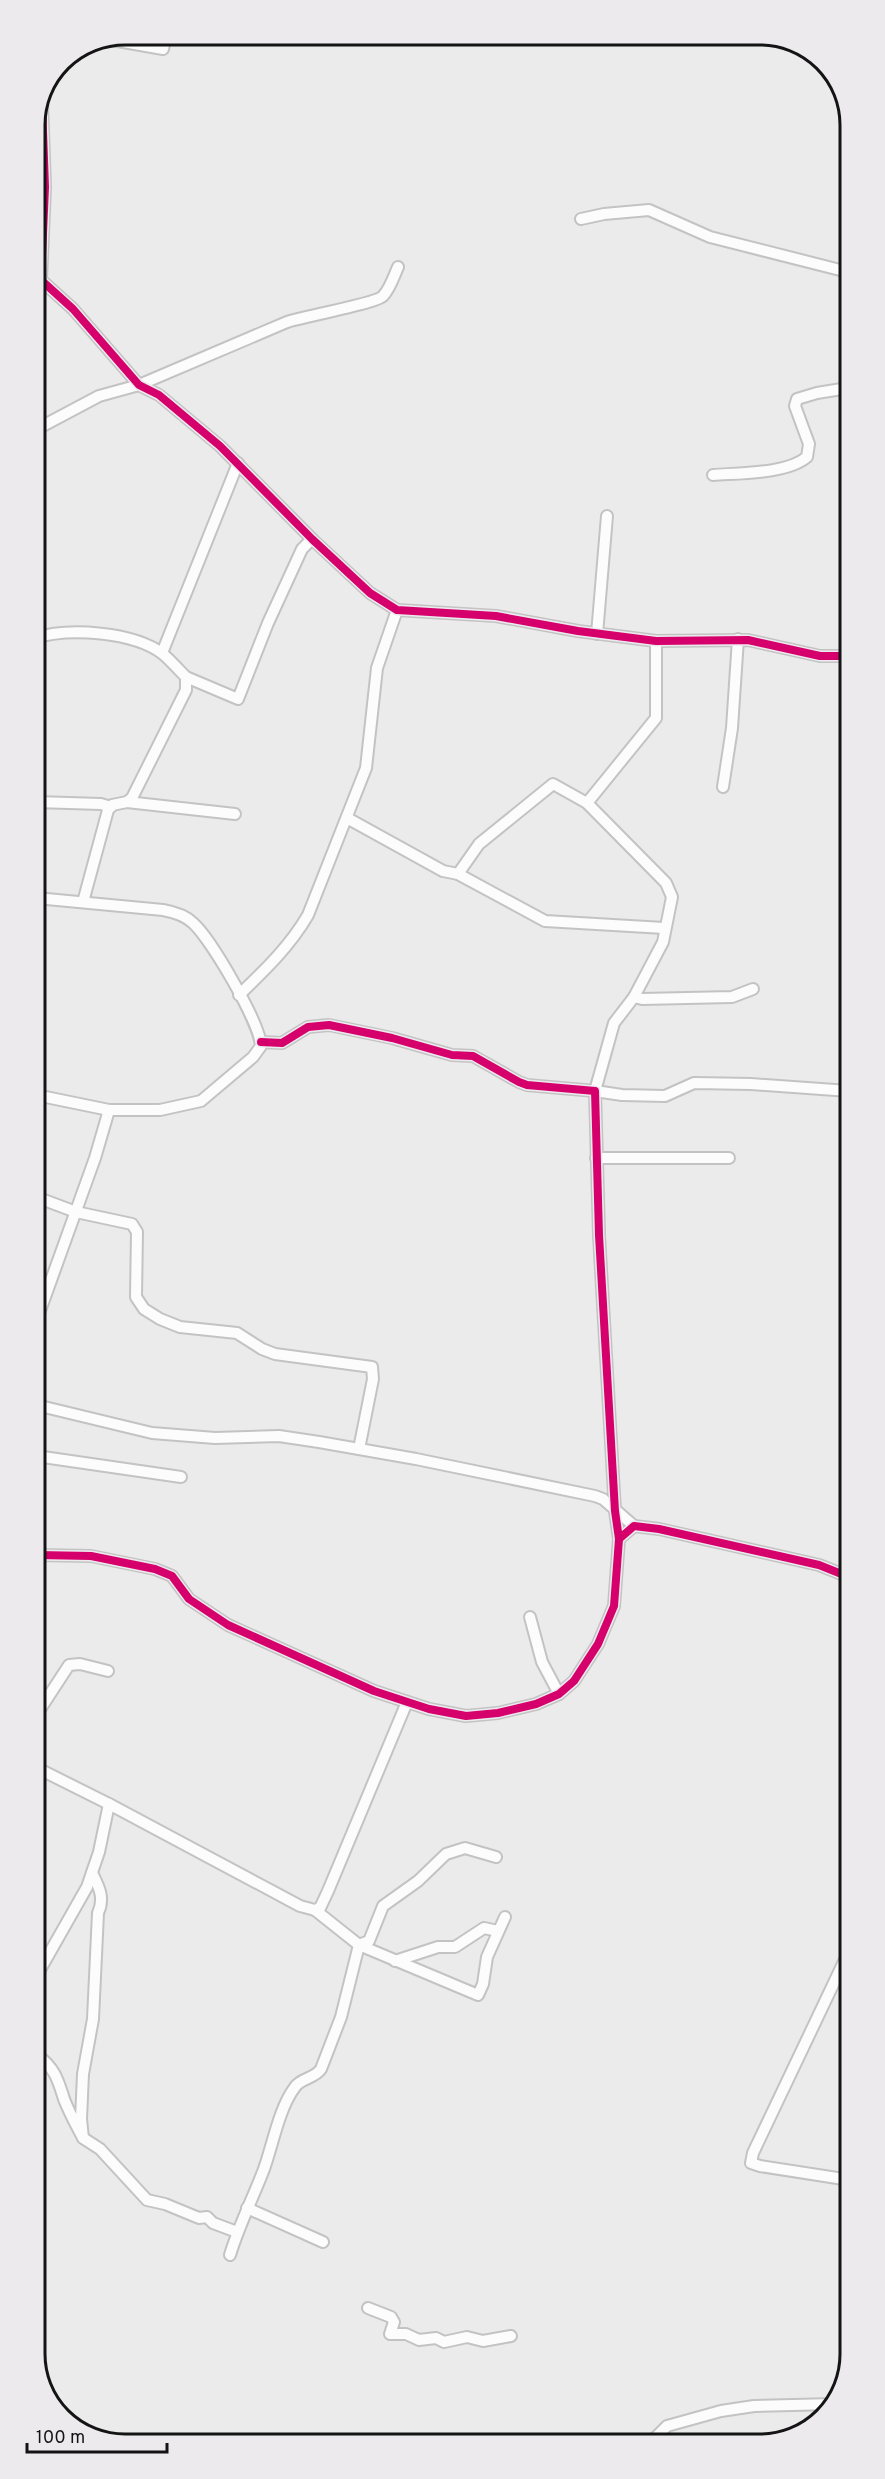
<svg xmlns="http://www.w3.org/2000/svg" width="885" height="2479" font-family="Overpass,sans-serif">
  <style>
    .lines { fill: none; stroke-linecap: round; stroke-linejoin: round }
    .minor-casing { stroke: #c4c3c4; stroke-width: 14 }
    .minor { stroke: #fcfcfc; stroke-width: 10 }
    .cycleway-casing { stroke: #eceaed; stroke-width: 11 }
    .cycleway { stroke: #d6006c; stroke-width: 8 }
    .rim { fill: none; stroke: #151415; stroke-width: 3 }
  </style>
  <rect width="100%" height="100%" fill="#ecebec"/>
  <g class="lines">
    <defs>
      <g id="minor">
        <polyline points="112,40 163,49 166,35"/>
        <polyline points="42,103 45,187 41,280 73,309 139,385 159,395 220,446 312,539 370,593 397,610 496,616 578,631 656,641 748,640 820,656 848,656"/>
        <polyline points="581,219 604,214 649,210 710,237 848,272"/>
        <path d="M35 430 99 396 139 385 287 322C302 317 377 303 383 296 390 289 394 276 398 267"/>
        <path d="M713 475C739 473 787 474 807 457L809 444 795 406 797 399 817 393 848 388"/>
        <polyline points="597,634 607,516"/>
        <path d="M35 638C69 627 134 632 163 654 171 661 179 670 186 677V690L132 798 127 802 112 805 108 810 83 902"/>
        <polyline points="656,641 656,718 587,803 666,883 672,897 663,942 634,997 614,1023 595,1091 622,1095 665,1096 694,1083 751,1084 849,1091"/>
        <polyline points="162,653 238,463"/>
        <polyline points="186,677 238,699 268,623 302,549 312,539"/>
        <polyline points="723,787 732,728 738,639"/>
        <polyline points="36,802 101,804 111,807"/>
        <polyline points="127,802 235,814"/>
        <polyline points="347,818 443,871 458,874 545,921 664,928"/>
        <polyline points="458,874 479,844 553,784 587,803"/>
        <path d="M36 898 163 910C174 912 185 915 193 923 211 939 260 1023 261 1046L253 1057 201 1101 160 1110H109L95 1158 36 1322"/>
        <path d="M239 995C265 970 290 946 308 915L366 768 377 668 397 610"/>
        <polyline points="634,997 642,999 732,997 753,989"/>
        <polyline points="261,1042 282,1043 308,1027 329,1025 392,1038 452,1055 473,1056 519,1082 527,1085 595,1091 599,1235 615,1511 619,1539"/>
        <polyline points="36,1095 109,1110"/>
        <polyline points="596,1158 729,1158"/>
        <polyline points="36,1197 76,1212 132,1224 137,1232 136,1297 144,1309 160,1319 180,1327 237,1333 262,1349 275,1354 372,1367 373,1379 359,1449"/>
        <polyline points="36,1405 152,1433 215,1438 279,1436 319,1442 416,1459 595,1496 603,1499 634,1526"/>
        <polyline points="36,1456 181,1477"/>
        <polyline points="37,1555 91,1556 155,1569 172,1576 189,1599 228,1625 374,1691 429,1709 466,1716 498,1713 536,1704 559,1694 574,1681 598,1644 614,1606 619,1539 634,1526 659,1529 819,1565 849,1577"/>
        <polyline points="530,1617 542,1662 559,1694"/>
        <polyline points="37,1714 69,1665 80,1664 108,1671"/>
        <polyline points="37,1768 109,1804 300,1906 315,1910 320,1908 328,1891 407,1702"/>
        <polyline points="315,1910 359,1945 478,1995 483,1984 487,1957 505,1917"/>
        <polyline points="850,1949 753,2153 751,2163 760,2166 850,2180"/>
        <polyline points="395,1961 438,1947 455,1947 484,1928 498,1931"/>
        <polyline points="37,1975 87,1887 99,1852 109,1804"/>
        <path d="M37 2055C55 2068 58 2080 64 2099 69 2112 76 2125 83 2138L81 2119 83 2074 93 2019 98 1913C105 1898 99 1887 92 1873"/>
        <polyline points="83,2138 100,2149 147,2200 165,2204 199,2218 207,2217 213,2223 237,2232"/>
        <polyline points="247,2208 323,2242"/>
        <path d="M230 2255C239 2225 253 2198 264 2169 273 2144 279 2108 295 2087 301 2078 314 2079 321 2069L341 2017 359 1945 369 1941 383 1906 418 1881 446 1854 465 1848 496 1857"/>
        <polyline points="368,2308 391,2317 394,2322 390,2334 406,2334 419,2340 436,2338 444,2342 467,2337 483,2341 511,2336"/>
        <polyline points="651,2442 667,2426 721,2411 754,2406 834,2404"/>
      </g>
    </defs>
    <use href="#minor" class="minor-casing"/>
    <use href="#minor" class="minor"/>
    <defs>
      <g id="cycleway">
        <polyline points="42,103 45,187 41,280 73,309 139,385 159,395 220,446 312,539 370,593 397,610 496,616 578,631 656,641 748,640 820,656 848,656"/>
        <polyline points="261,1042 282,1043 308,1027 329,1025 392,1038 452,1055 473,1056 519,1082 527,1085 595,1091 599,1235 615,1511 619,1539"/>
        <polyline points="37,1555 91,1556 155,1569 172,1576 189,1599 228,1625 374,1691 429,1709 466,1716 498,1713 536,1704 559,1694 574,1681 598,1644 614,1606 619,1539 634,1526 659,1529 819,1565 849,1577"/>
      </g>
    </defs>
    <use href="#cycleway" class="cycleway-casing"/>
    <use href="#cycleway" class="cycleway"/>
  </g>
  <path d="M0 0H885V2479H0ZM125 45H760A80 80 0 0 1 840 125V2354A80 80 0 0 1 760 2434H125A80 80 0 0 1 45 2354V125A80 80 0 0 1 125 45Z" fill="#eceaed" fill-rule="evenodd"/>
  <path class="rim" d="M125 45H760A80 80 0 0 1 840 125V2354A80 80 0 0 1 760 2434H125A80 80 0 0 1 45 2354V125A80 80 0 0 1 125 45Z"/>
  <path d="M27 2443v9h140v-9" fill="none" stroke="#151415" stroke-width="3"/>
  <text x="36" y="2443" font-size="18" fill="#151415" stroke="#eceaed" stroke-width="4.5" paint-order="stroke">100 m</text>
</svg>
